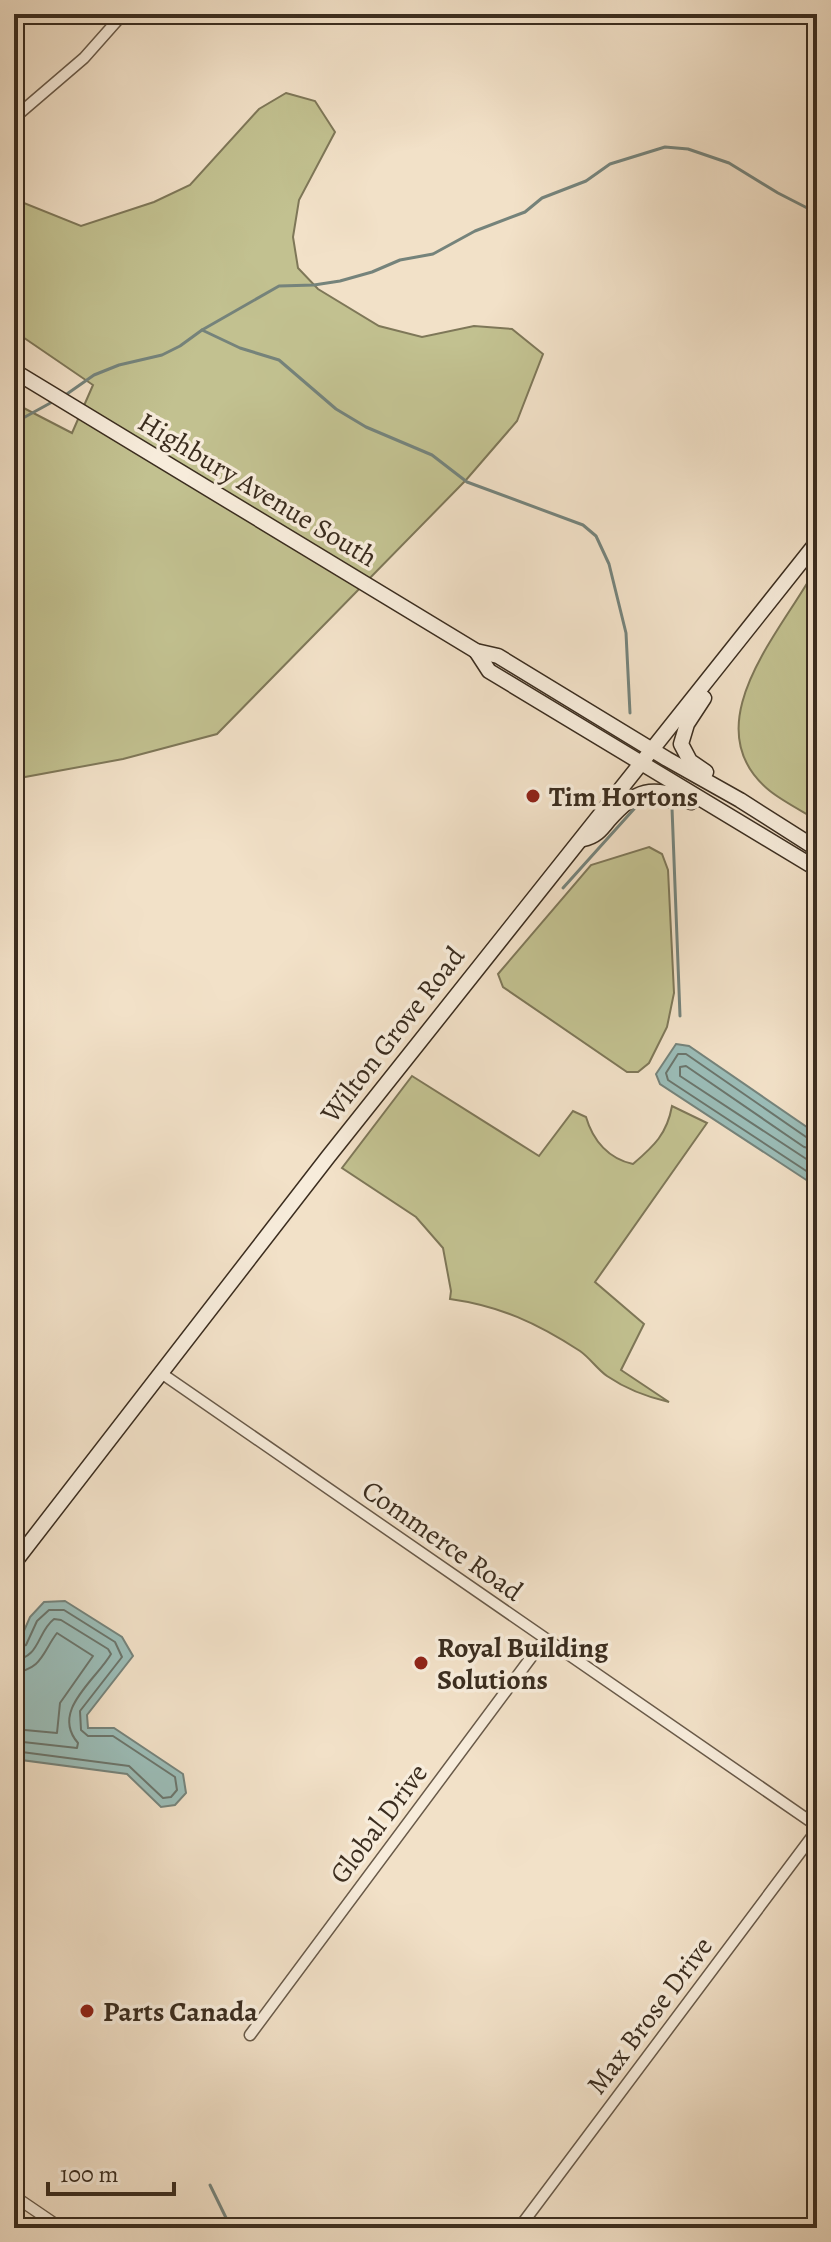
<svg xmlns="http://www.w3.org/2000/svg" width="831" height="2242" font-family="Alegreya,serif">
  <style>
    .green { fill: #c2c190; stroke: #7e7758; stroke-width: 2 }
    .water { fill: #9bbdb8; stroke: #75837b; stroke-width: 2 }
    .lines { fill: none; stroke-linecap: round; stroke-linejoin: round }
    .shore { stroke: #6b756c; stroke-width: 2 }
    .stream { stroke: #75837b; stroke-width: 3 }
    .street-casing { stroke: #695a49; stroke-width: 13 }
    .secondary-casing { stroke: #3b2d1f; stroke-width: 17 }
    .street { stroke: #f7ecdb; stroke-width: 10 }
    .secondary { stroke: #f7ecdb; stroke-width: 14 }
    .poi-dot { fill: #8f2418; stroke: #f7ecdb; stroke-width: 3 }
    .labels { text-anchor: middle; stroke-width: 7; stroke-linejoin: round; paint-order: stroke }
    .street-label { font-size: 28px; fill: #3b2d1f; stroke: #f7ecdb }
    .poi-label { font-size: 28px; font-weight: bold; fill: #3b2d1f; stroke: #f7ecdb; text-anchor: start }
  </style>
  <rect width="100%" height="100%" fill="#f2e1c8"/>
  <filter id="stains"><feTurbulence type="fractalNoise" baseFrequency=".0025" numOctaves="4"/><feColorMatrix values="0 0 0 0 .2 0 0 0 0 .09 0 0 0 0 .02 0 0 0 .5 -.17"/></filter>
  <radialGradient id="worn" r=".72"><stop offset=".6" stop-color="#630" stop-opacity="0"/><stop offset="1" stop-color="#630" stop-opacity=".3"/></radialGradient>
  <g class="green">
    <polygon points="286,93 315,101 335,132 299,200 293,237 298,268 318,289 379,326 422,337 474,326 512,329 543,354 517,421 466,480 217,734 123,759 14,779 14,403 72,433 93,385 14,331 14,199 81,226 154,202 190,185 259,109"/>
    <path d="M806 585 817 592V820C802 811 784 802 770 791 696 731 771 643 806 585Z"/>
    <polygon points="649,847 662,854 668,870 674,993 667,1027 649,1063 638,1072 627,1072 503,987 498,974 591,865"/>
    <path d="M412 1076 539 1156 573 1111 586 1117C593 1141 609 1159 633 1164 654 1146 667 1134 672 1106L707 1123 595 1282 644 1324 621 1370 669 1402C647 1397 626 1389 607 1376 597 1369 590 1358 580 1351 537 1323 500 1306 450 1299L451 1291 443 1248 416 1217 342 1168Z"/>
  </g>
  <g class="water">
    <polygon points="676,1044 689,1046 817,1134 817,1187 660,1084 656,1074"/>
    <polygon points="65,1601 122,1637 133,1656 87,1715 88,1728 114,1728 183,1774 186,1793 175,1805 161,1807 127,1774 14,1759 14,1643 20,1640 30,1617 44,1602"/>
  </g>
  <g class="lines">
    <g class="shore">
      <polyline points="817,1140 809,1139 686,1054 678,1054 666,1073 668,1080 817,1178"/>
      <polyline points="817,1150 804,1147 686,1066 680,1067 680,1076 817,1166"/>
      <polyline points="14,1649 26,1645 37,1621 49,1610 64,1610 115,1642 122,1657 80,1711 81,1730 88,1736 113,1736 175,1777 177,1790 171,1797 163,1798 129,1766 14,1751"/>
      <path d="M14 1660C40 1658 37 1632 54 1619L61 1620 108 1649 111 1654C96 1680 50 1711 78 1743L77 1748 14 1741"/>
      <path d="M14 1672C42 1670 43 1651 57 1633L93 1656 60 1703 57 1733 14 1729"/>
    </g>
    <g class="stream">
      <polyline points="202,330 240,348 279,360 336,409 366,427 432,455 467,482 583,525 596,536 609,564 626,633 630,713"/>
      <polyline points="64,396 94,375 119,365 162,355 180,346 202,330 279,286 314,285 340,281 372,272 400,260 433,254 475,231 525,212 542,198 586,181 610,164 665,147 688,149 729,163 778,193 817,213"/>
      <polyline points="14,423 54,401"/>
      <polyline points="563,888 643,799 672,808 680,1016"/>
      <polyline points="210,2185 231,2228"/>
    </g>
    <defs>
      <g id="street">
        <polyline points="14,118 84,58 123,14"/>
        <polyline points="161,1373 817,1826"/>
        <polyline points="250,2035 544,1640"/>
        <polyline points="14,2196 61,2228"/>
        <polyline points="519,2228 817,1830"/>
      </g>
      <g id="secondary">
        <polyline points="14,371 476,651 498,656 667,759 740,800 817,849"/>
        <polyline points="476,651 489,671 817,869"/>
        <polyline points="704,698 687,724 681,744 690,761 706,772"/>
        <path d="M583 839C595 837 601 830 608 821 636 789 651 784 691 802"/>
        <polyline points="14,1563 328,1157 817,542"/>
      </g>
    </defs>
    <use href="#street" class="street-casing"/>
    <use href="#secondary" class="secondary-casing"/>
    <use href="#street" class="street"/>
    <use href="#secondary" class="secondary"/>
  </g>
  <g class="poi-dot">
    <circle cx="533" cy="796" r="8"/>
    <circle cx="421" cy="1663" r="8"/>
    <circle cx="87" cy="2011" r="8"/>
  </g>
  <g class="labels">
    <g class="street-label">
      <text transform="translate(258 489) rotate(31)" y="10">Highbury Avenue South</text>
      <text transform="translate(392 1034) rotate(-52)" y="10">Wilton Grove Road</text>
      <text transform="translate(443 1540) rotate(35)" y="10">Commerce Road</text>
      <text transform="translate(378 1823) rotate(-53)" y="10">Global Drive</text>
      <text transform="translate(649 2015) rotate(-53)" y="10">Max Brose Drive</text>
    </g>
    <g class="poi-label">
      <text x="549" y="806">Tim Hortons</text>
      <text x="437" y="1657">Royal Building<tspan x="437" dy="32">Solutions</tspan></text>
      <text x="103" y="2021">Parts Canada</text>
    </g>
  </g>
  <rect width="831" height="2242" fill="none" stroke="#f2e1c8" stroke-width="48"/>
  <rect x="16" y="16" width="799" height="2210" fill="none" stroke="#3b2d1f" stroke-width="4"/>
  <rect x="24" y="24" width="783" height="2194" fill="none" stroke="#3b2d1f" stroke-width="2"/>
  <path d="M48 2182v12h126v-12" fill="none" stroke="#3b2d1f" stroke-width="4"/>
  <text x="60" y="2182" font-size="24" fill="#3b2d1f" stroke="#f7ecdb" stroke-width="6" paint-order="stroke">100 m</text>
  <rect width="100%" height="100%" filter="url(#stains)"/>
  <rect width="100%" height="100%" fill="url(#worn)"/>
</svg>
